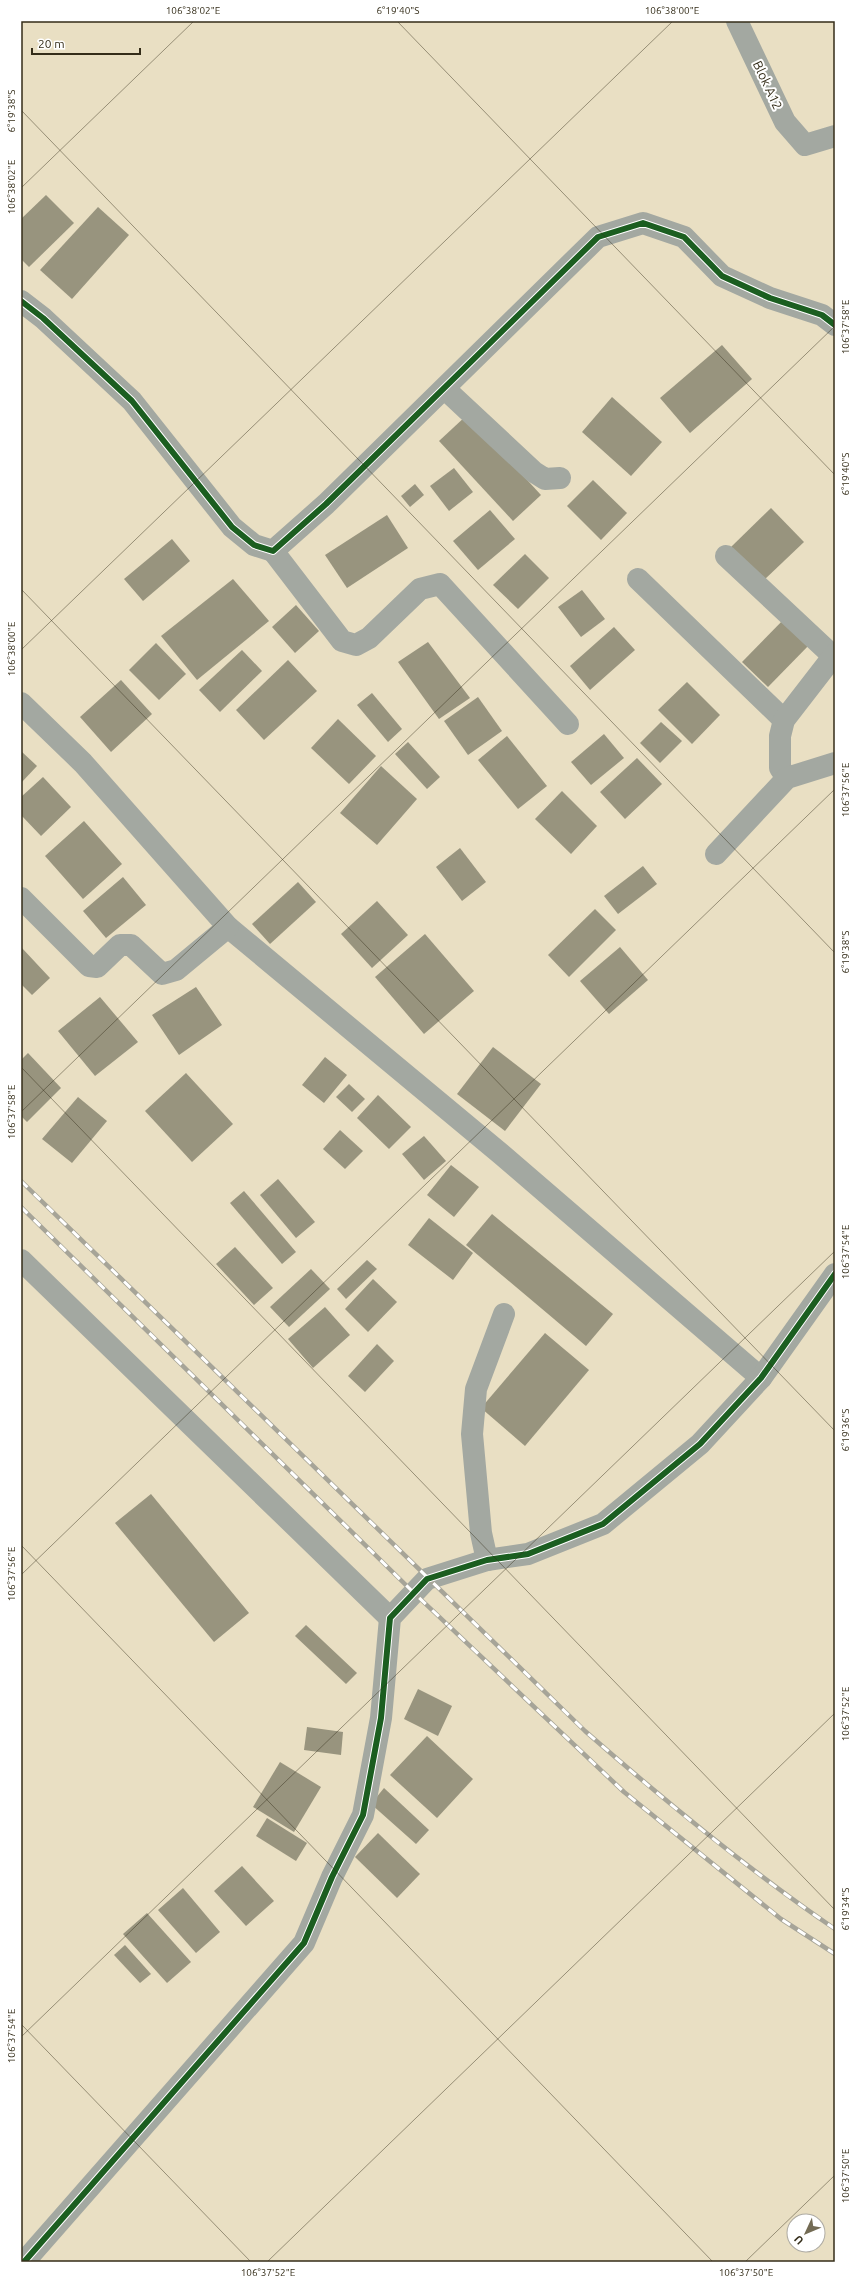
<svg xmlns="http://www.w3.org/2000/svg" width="856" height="2283" font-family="Ubuntu,sans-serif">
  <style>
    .building { fill: #98947e }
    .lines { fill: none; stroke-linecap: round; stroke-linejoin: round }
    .minor { stroke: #a3a8a1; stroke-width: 22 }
    .rail-casing { stroke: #a6a498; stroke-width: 4.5 }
    .rail { stroke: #fff; stroke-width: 3; stroke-dasharray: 9; stroke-linecap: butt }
    .cycleway-casing { stroke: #fff; stroke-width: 8 }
    .cycleway { stroke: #1b5e20; stroke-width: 6 }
    .ticks { fill: none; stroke: #342d19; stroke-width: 1; stroke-opacity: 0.45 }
    .labels { text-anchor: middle; stroke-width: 4; stroke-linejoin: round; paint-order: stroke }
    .street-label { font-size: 13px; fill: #342d19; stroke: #fff }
    .neatline { fill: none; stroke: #342d19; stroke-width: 1.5 }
    .ticks-label { font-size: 10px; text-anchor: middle; fill: #342d19 }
  </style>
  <rect width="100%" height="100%" fill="#e9dfc3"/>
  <g class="building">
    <polygon points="46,195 74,223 29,267 21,259 21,219"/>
    <polygon points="98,207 129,235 72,299 40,270"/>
    <polygon points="722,345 752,379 690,433 660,398"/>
    <polygon points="612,397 662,442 631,476 582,432"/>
    <polygon points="467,415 541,495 513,521 439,441"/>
    <polygon points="454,468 473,492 449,511 430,486"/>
    <polygon points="593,480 627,513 601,540 567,506"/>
    <polygon points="415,484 424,495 410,507 401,496"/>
    <polygon points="771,508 804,542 763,581 731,547"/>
    <polygon points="490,510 515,539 478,570 453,541"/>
    <polygon points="387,515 408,548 347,588 325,555"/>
    <polygon points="172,539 190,561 143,601 124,579"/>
    <polygon points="525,554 549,578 518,609 493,585"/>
    <polygon points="233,579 269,621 197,680 161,636"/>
    <polygon points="582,590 605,619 581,637 558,607"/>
    <polygon points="296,605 319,631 295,653 272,627"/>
    <polygon points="787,616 813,641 768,687 742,662"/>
    <polygon points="614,627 635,650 590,690 570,666"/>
    <polygon points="428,642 470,698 439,719 398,662"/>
    <polygon points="156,643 186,674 159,700 129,670"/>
    <polygon points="242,650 262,671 220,712 199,690"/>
    <polygon points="288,660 317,691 264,740 236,710"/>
    <polygon points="121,680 152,714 111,752 80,717"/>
    <polygon points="687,682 720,715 692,744 658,710"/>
    <polygon points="372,693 402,729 388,742 357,705"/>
    <polygon points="478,697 502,731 468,755 444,721"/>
    <polygon points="338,719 376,756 349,784 311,748"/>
    <polygon points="661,722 682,741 660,763 640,743"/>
    <polygon points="604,734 624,758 591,785 571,762"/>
    <polygon points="507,736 547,786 518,809 478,760"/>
    <polygon points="408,742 440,777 427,789 395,754"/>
    <polygon points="21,751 37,766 21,783"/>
    <polygon points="637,758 662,784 625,819 600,792"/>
    <polygon points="381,766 417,799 377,845 340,813"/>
    <polygon points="43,777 71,807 41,836 21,815 21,797"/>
    <polygon points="562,791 597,826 571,854 535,819"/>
    <polygon points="84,821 122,864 83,899 45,856"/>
    <polygon points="460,848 486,882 462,901 436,867"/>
    <polygon points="643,866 657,884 618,914 604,896"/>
    <polygon points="123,877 146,905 106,938 83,911"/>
    <polygon points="298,882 316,902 270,944 252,924"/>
    <polygon points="377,901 408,935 372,968 341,934"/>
    <polygon points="595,909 616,930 569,977 548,955"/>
    <polygon points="425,934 474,991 424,1034 375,977"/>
    <polygon points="21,947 50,978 32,995 21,984"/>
    <polygon points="620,947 648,980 609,1014 580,981"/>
    <polygon points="196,987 222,1025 179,1055 152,1015"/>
    <polygon points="100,997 138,1042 95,1076 58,1031"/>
    <polygon points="493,1047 541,1084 505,1131 457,1094"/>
    <polygon points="28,1053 61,1088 27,1122 21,1116 21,1060"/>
    <polygon points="325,1057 347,1075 324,1103 302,1085"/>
    <polygon points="186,1073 233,1124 192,1162 145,1111"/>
    <polygon points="349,1084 365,1099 352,1112 336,1097"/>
    <polygon points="378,1095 411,1127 389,1149 357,1118"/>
    <polygon points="78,1097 107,1121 72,1163 42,1139"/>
    <polygon points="340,1130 363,1151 345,1169 323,1149"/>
    <polygon points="424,1136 446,1161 424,1180 402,1154"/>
    <polygon points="451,1165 479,1187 454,1217 427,1195"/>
    <polygon points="278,1179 315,1222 296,1238 260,1195"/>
    <polygon points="244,1191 296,1252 282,1264 230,1203"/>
    <polygon points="492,1214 613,1314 586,1346 466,1245"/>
    <polygon points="429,1218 473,1253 453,1280 408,1245"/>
    <polygon points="235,1247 273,1288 254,1305 216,1264"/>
    <polygon points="367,1260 377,1269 346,1299 337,1289"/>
    <polygon points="311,1269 330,1289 289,1327 270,1307"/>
    <polygon points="373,1279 397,1302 368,1332 345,1309"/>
    <polygon points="325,1307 350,1335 313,1368 288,1339"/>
    <polygon points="545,1333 589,1370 525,1446 481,1408"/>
    <polygon points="377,1344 394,1361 365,1392 348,1376"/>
    <polygon points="151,1494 249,1613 214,1642 115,1523"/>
    <polygon points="306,1625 357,1673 346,1684 295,1636"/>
    <polygon points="418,1689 452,1706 438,1736 404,1719"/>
    <polygon points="307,1727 343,1732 341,1755 304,1750"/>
    <polygon points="427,1736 473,1779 437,1818 390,1775"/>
    <polygon points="280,1762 321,1787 294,1832 253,1807"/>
    <polygon points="384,1788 429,1830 416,1844 371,1804"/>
    <polygon points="267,1818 307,1843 296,1861 256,1836"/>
    <polygon points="378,1833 420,1874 397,1898 355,1857"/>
    <polygon points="242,1866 274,1901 246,1926 214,1891"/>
    <polygon points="183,1888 220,1932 196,1953 158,1910"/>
    <polygon points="147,1913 191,1962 167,1983 123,1934"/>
    <polygon points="125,1945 151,1974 140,1983 114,1955"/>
  </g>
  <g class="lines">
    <g class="minor">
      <polyline points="737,21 785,122 805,145 835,136"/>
      <polyline points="21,301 43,318 132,401 232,527 254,545 273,551 326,504 598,237 643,223 684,237 722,276 770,298 822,315 835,325"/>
      <polyline points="445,389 534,472 545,479 560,478"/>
      <polyline points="273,551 342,641 356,645 369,638 420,589 440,584 568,724"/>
      <polyline points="726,556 833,656"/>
      <polyline points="638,579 784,720"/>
      <polyline points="21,703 83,763 228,927 501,1154 761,1378"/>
      <polyline points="787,778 780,768 780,736 784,720 835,654"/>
      <polyline points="716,854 787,778 835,763"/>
      <polyline points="21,898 89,966 97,967 120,945 131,945 162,974 176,970 228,927"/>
      <polyline points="21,1260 390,1618"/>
      <polyline points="487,1560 481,1533 472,1434 476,1389 504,1314"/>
      <polyline points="24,2262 304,1943 332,1877 363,1815 381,1718 390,1618 427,1579 487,1560 528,1554 603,1524 700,1444 761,1378 835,1274"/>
    </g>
    <defs>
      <g id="rail">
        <path d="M21 1181 585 1731C665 1801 747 1869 835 1929"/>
        <polyline points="21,1207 413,1592 624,1792 781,1919 835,1954"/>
      </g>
    </defs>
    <use href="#rail" class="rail-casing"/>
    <use href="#rail" class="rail"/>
    <defs>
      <g id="cycleway">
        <polyline points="21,301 43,318 132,401 232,527 254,545 273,551 326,504 598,237 643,223 684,237 722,276 770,298 822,315 835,325"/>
        <polyline points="24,2262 304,1943 332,1877 363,1815 381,1718 390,1618 427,1579 487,1560 528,1554 603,1524 700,1444 761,1378 835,1274"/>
      </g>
    </defs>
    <use href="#cycleway" class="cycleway-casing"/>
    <use href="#cycleway" class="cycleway"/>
  </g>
  <path class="ticks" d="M397 21 835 475M21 110 835 953M21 188 194 21M21 589 835 1431M21 650 673 21M21 1067 835 1910M21 1112 835 326M21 1545 713 2262M21 1575 835 789M21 2024 251 2262M21 2037 835 1251M267 2262 835 1713M745 2262 835 2175"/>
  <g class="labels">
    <g class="street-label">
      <text transform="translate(768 85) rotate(65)" y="5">Blok A12</text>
    </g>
  </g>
  <rect width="856" height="2283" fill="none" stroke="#ffffff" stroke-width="44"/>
  <g transform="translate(806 2233) rotate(226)"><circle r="19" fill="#ffffff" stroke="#aeaba3"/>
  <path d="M0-3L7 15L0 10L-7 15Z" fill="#736b54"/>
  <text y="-6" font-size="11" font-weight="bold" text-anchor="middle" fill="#342d19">U</text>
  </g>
  <path d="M32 48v6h108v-6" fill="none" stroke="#342d19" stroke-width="2"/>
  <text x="38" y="48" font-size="12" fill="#342d19" stroke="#ffffff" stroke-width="3" paint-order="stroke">20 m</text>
  <rect x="22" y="22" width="812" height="2239" class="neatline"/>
  <g class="ticks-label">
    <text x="193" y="14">106°38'02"E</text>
    <text x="398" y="14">6°19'40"S</text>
    <text x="672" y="14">106°38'00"E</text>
    <text transform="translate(11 111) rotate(-90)" y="4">6°19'38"S</text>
    <text transform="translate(11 187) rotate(-90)" y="4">106°38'02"E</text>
    <text transform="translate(845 327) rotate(-90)" y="4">106°37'58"E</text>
    <text transform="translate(845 474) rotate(-90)" y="4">6°19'40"S</text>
    <text transform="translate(11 649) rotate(-90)" y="4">106°38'00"E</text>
    <text transform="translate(845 790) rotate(-90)" y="4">106°37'56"E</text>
    <text transform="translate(845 952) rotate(-90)" y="4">6°19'38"S</text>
    <text transform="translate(11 1112) rotate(-90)" y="4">106°37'58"E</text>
    <text transform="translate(845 1252) rotate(-90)" y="4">106°37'54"E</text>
    <text transform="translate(845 1430) rotate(-90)" y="4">6°19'36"S</text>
    <text transform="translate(11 1574) rotate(-90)" y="4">106°37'56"E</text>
    <text transform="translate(845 1714) rotate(-90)" y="4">106°37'52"E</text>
    <text transform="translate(845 1909) rotate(-90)" y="4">6°19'34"S</text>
    <text transform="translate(11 2036) rotate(-90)" y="4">106°37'54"E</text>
    <text transform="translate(845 2176) rotate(-90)" y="4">106°37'50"E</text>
    <text x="268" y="2276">106°37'52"E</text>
    <text x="746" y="2276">106°37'50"E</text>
  </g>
</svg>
